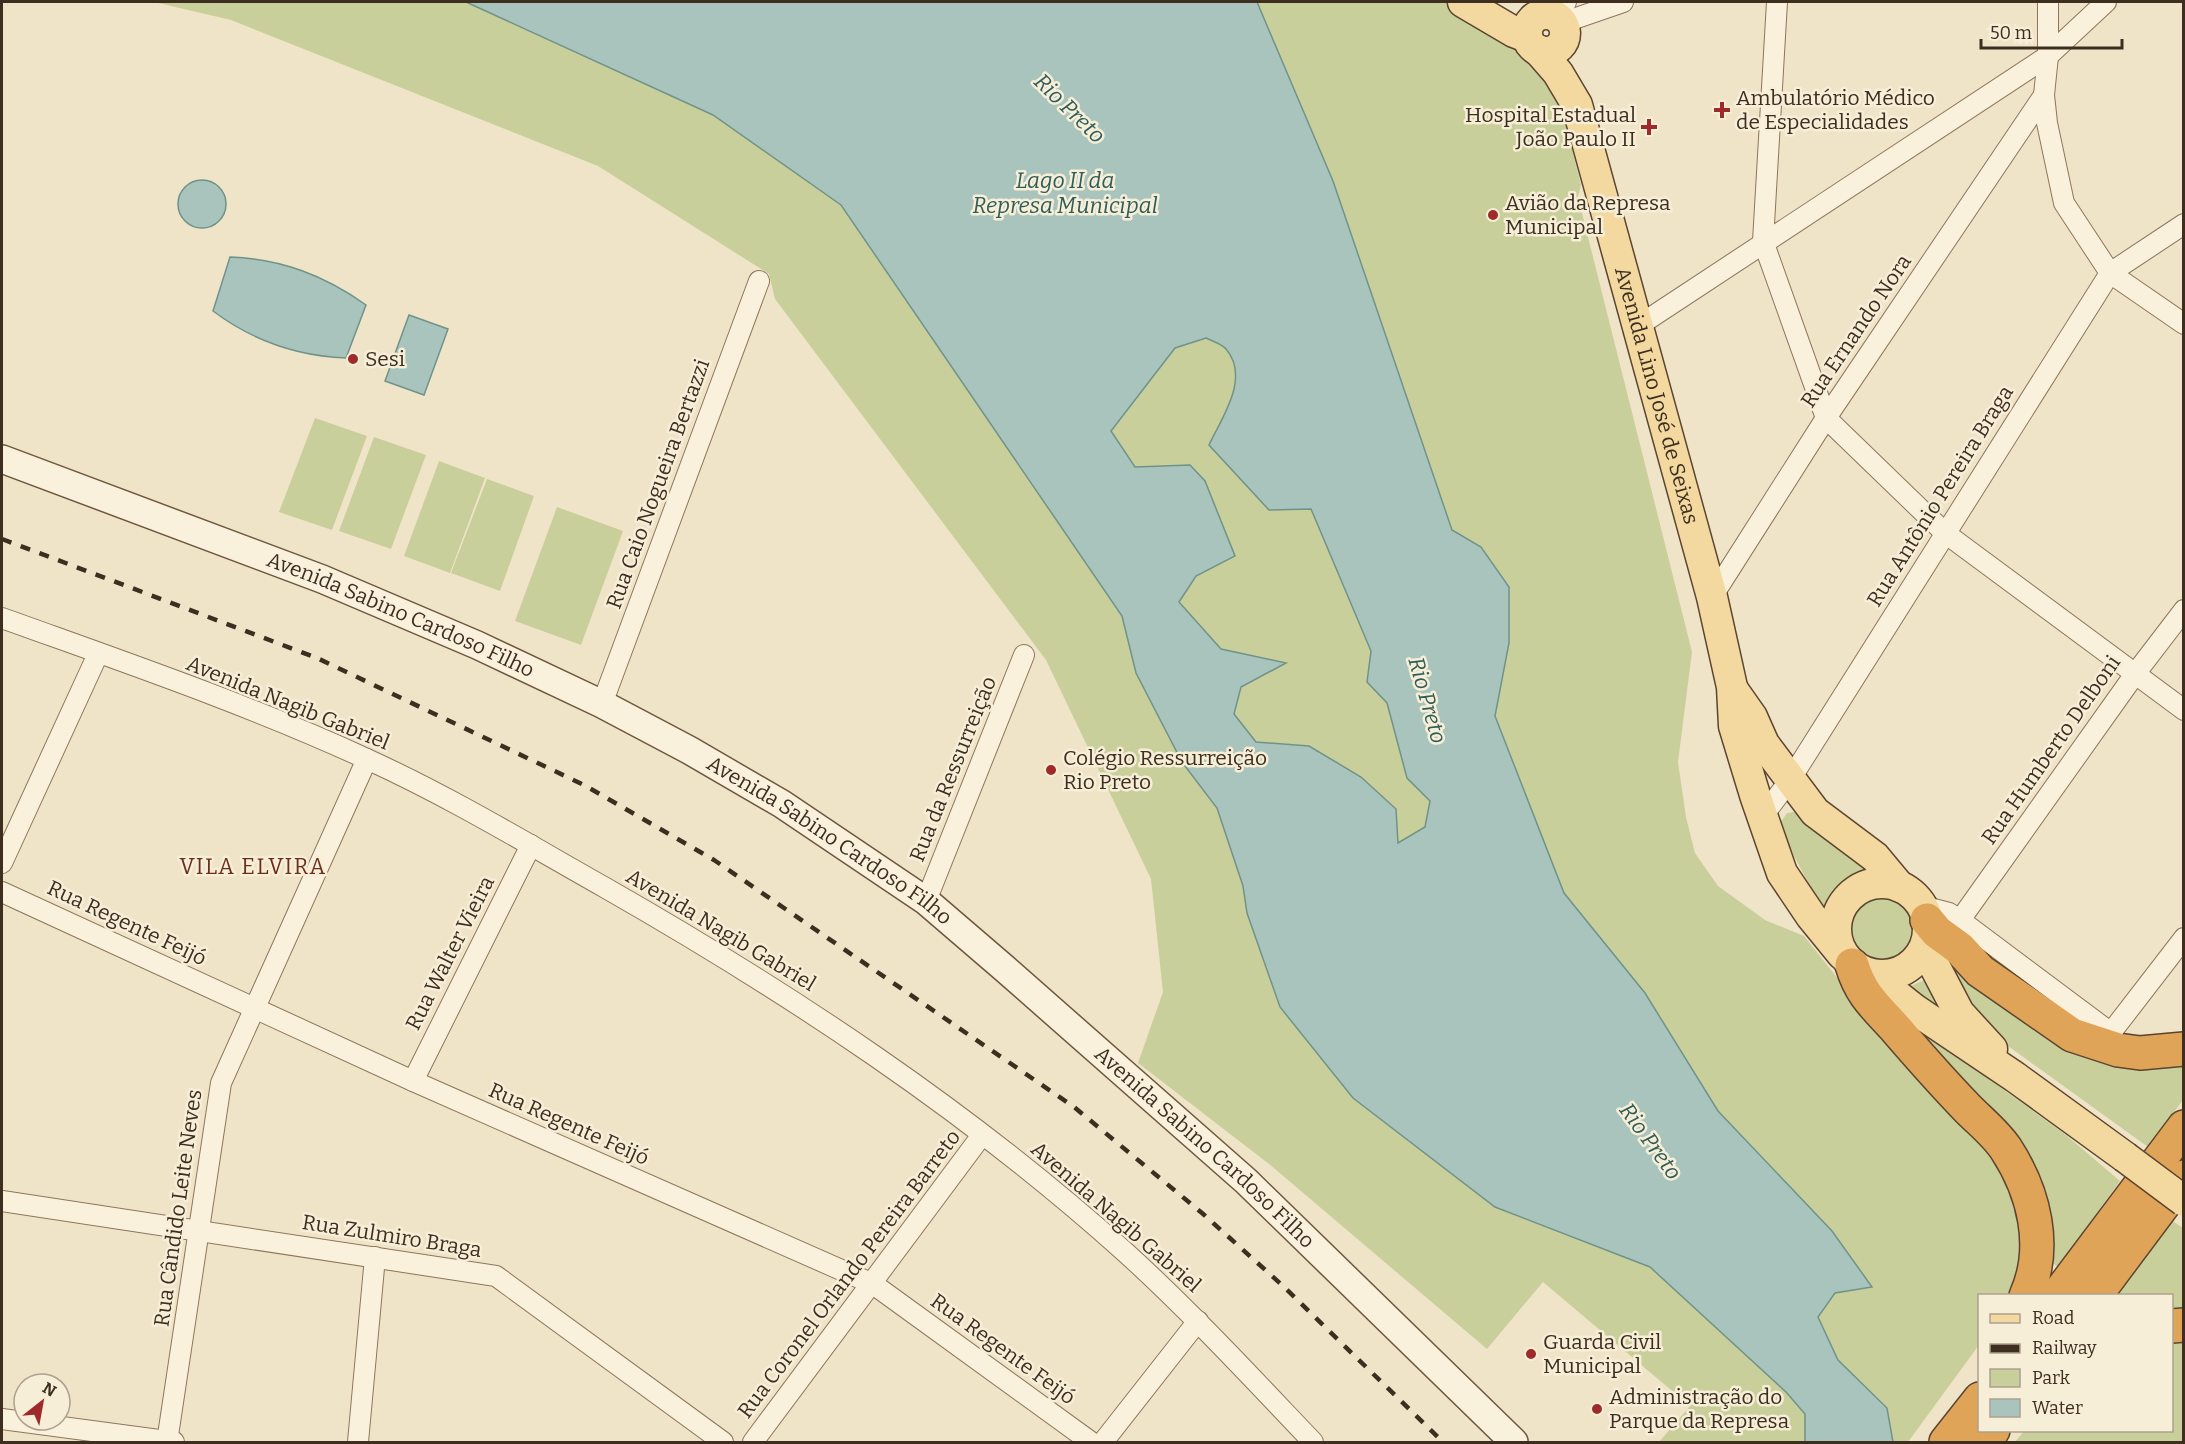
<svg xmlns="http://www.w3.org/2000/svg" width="2185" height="1444" font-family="Bitter,serif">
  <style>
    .green { fill: #c9cf9b }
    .water { fill: #a9c4bc; stroke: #6f938a; stroke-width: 1.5; fill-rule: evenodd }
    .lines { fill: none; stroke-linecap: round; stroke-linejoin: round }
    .street-casing { stroke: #8d765c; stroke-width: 22 }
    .secondary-casing { stroke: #6f573f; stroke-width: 30 }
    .primary-casing { stroke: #5b4430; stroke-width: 33 }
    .highway-casing { stroke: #5b4430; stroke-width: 36 }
    .street { stroke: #faf1dc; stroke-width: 20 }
    .secondary { stroke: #faf1dc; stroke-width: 27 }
    .primary { stroke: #f3d9a0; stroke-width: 30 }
    .highway { stroke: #e0a458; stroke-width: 33 }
    .rail { stroke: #3d2e20; stroke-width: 4.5; stroke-dasharray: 10 10; stroke-linecap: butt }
    .primary-bridge-casing { stroke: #5b4430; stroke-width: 33; stroke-linecap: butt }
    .primary-bridge { stroke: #f3d9a0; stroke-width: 30 }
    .poi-dot { fill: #9e2a2b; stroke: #f7eed8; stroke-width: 2 }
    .labels { text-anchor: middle; stroke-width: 5; stroke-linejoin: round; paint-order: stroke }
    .poi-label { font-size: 21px; fill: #3d2e20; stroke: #f7eed8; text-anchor: start }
    .street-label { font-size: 21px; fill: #3d2e20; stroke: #f7eed8 }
    .water-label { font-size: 22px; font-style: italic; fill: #2f5d5a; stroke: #f7eed8 }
    .neighbourhood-label { font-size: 22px; letter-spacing: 1.5px; fill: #6b2e1e; stroke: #f7eed8 }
  </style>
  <rect width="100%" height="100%" fill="#f0e4c8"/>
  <g class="green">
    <polygon points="154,2 466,2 713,115 841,205 1122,616 1136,673 1182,762 1217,808 1243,886 1247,913 1280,1007 1353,1098 1495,1207 1650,1267 1786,1392 1805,1414 1805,1442 1659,1442 1690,1406 1543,1282 1487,1349 1269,1164 1138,1063 1163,992 1151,879 1046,660 775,299 769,274 598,166 231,20"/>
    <polygon points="1257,2 1444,2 1492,28 1522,47 1560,101 1581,185 1578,197 1692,652 1678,762 1686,817 1695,853 1718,886 1765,920 1804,936 1851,995 2004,1169 2027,1247 2014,1295 1980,1296 1979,1345 1908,1442 1893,1442 1887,1408 1838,1360 1818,1316 1835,1293 1871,1286 1832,1231 1718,1111 1645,993 1564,894 1495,716 1509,643 1481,547 1452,530 1333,181"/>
    <path d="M1206 338C1212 341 1222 344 1226 349 1251 377 1221 419 1209 446L1311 509 1371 651 1367 682 1387 702 1407 778 1430 801 1426 827 1398 844 1309 746 1256 742 1234 714 1241 687 1285 663 1221 649 1178 602 1196 576 1234 556 1190 465 1135 467 1111 431 1175 348Z"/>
    <polygon points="315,418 367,436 332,530 279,512"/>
    <polygon points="374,437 426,455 391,549 339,531"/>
    <polygon points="439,461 485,478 450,573 404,556"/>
    <polygon points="487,479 534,496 500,591 451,573"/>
    <polygon points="557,507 623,531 581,645 515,621"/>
    <polygon points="1801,811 1867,869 1843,886 1827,918 1778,826 1787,813"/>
    <circle cx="1883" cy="931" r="34"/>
    <polygon points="1956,969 2183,1065 2183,1100 2148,1147 2008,1046 1980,1021 1956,977"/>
    <polygon points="1924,980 1930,984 1953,1022 1902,990"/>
    <polygon points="1892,1009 2066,1135 2120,1181 2058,1267 2051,1262 2045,1221"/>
    <polygon points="2168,1218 2183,1228 2183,1312 2172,1313 2172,1296 2115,1296"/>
    <polygon points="2183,1341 2183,1442 2015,1442 2024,1431 2172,1430 2172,1342"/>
  </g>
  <g class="water">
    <path d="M466 2H1257L1333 181 1452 530 1481 547 1509 587V643L1495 716 1564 893 1645 993 1718 1111 1832 1231 1872 1287 1835 1293 1818 1317 1838 1360 1887 1408 1893 1442H1805V1414L1786 1392 1650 1267 1495 1207 1353 1098 1280 1007 1247 913 1243 886 1217 808 1182 762 1136 673 1122 616 841 205 713 115ZM1206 338C1212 341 1222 344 1226 349 1251 378 1221 419 1209 445L1269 510 1311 509 1371 651 1367 682 1387 703 1407 778 1430 801 1425 827 1398 843 1396 809 1361 777 1309 746 1256 742 1234 714 1241 687 1286 663 1221 649 1179 602 1196 576 1235 556 1205 481 1190 465 1135 467 1111 431 1175 348Z"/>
    <circle cx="202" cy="204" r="24"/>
    <path d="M230 257C281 259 324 275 366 305L346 358C296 356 253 341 213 311Z"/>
    <polygon points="409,315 448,329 424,395 385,381"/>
  </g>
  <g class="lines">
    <defs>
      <g id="street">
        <polyline points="1777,2 1763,241 1826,418 1945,533 2184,710"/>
        <polyline points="2048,2 2048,56 2044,95 2047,123 2064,203 2110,273 2184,324"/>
        <polyline points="1543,15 1552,2"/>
        <polyline points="1558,19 1566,2"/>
        <polyline points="1562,23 1623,2"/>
        <polyline points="1638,326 2048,56 2106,2"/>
        <polyline points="1712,597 1826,418 2044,95"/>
        <path d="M2 618C124 662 250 705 369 760 450 797 526 843 604 887 788 992 967 1110 1125 1252 1191 1312 1252 1378 1313 1442"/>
        <polyline points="602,704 759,281"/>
        <polyline points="1762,817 1790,780 2110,273 2184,224"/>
        <polyline points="2,863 98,654"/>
        <polyline points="2,892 413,1081 873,1284 1091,1442"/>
        <polyline points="926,901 1024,655"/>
        <polyline points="1922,906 1949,913 1960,920 2111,1033"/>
        <polyline points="1960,920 2135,674 2184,610"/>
        <polyline points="2103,1043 2184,938"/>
        <polyline points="413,1081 531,845"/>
        <polyline points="2,1201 496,1276 723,1442"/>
        <polyline points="2,1419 174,1442"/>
        <polyline points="167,1442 221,1083 367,759"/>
        <polyline points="358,1442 375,1257"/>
        <polyline points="753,1442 982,1135"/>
        <polyline points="1103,1442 1198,1321"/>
      </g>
      <g id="secondary">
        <path id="s1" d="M2 459 322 579 477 645 602 704 689 750 782 804 926 901 1004 968 1246 1181 1514 1442"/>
      </g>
      <g id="primary">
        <polyline points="1463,2 1514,32 1527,37"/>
        <circle cx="1546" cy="33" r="19"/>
        <path id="s2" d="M1538 50 1558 73 1577 105 1712 597 1732 687 1734 726 1755 795 1782 873 1811 916 1842 954"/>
        <polyline points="1733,690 1752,717 1764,744 1815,812 1875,857 1900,887"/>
        <circle cx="1882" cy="929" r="46"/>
        <polyline points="1927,942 1935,967 1959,1013 1992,1049"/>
        <polyline points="1870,974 1914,1009 2015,1077 2125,1157"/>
      </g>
      <g id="highway">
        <polyline points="1927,920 1937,932 1959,948 1980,971 2072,1035 2118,1050 2140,1053 2184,1049"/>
        <path d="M1852 965C1861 995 1875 1006 1895 1028 1919 1056 1943 1083 1968 1109 1981 1122 1996 1134 2006 1149 2034 1192 2048 1247 2026 1296"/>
        <polyline points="2057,1296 2184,1127"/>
        <polyline points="2095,1296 2184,1177"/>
        <polyline points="2172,1326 2184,1325"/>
        <polyline points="1946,1442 1980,1399"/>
        <polyline points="1984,1442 1993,1430"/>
      </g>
    </defs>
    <use href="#street" class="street-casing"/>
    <use href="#secondary" class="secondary-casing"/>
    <use href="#primary" class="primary-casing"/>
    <use href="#highway" class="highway-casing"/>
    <use href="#street" class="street"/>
    <use href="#secondary" class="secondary"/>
    <use href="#primary" class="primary"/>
    <use href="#highway" class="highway"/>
    <polyline class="rail" points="2,539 317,658 584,785 714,860 1074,1107 1202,1213 1282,1285 1443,1442"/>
    <defs>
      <polyline id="primary-bridge" points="2125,1157 2184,1201"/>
    </defs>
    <use href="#primary-bridge" class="primary-bridge-casing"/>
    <use href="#primary-bridge" class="primary-bridge"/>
  </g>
  <g class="poi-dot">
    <path d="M1719 101h6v6h6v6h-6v6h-6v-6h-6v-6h6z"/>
    <path d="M1646 118h6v6h6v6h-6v6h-6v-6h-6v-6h6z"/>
    <circle cx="1493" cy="215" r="6"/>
    <circle cx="353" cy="359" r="6"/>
    <circle cx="1051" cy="770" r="6"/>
    <circle cx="1531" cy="1354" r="6"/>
    <circle cx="1597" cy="1409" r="6"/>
  </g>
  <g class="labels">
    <g class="poi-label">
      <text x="1736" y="105">Ambulatório Médico<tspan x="1736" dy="24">de Especialidades</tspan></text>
      <text x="1636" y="122" text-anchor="end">Hospital Estadual<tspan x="1636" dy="24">João Paulo II</tspan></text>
      <text x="1505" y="210">Avião da Represa<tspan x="1505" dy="24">Municipal</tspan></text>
      <text x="365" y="366">Sesi</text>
      <text x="1063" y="765">Colégio Ressurreição<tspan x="1063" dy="24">Rio Preto</tspan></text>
      <text x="1543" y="1349">Guarda Civil<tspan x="1543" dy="24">Municipal</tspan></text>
      <text x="1609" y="1404">Administração do<tspan x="1609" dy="24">Parque da Represa</tspan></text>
    </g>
    <g class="street-label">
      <text transform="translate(1856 331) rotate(-56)" y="7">Rua Ernando Nora</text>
      <text dy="7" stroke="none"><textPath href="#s2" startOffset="369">Avenida Lino José de Seixas</textPath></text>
      <text transform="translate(658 484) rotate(-70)" y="7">Rua Caio Nogueira Bertazzi</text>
      <text transform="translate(1940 496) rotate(-58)" y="7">Rua Antônio Pereira Braga</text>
      <text dy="7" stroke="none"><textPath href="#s1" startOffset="428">Avenida Sabino Cardoso Filho</textPath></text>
      <text transform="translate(288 703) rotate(22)" y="7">Avenida Nagib Gabriel</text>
      <text transform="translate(2051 750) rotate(-55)" y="7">Rua Humberto Delboni</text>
      <text transform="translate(953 769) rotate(-68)" y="7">Rua da Ressurreição</text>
      <text dy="7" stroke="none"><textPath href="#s1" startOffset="914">Avenida Sabino Cardoso Filho</textPath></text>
      <text transform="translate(127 923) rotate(25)" y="7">Rua Regente Feijó</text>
      <text transform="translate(721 930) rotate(31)" y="7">Avenida Nagib Gabriel</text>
      <text transform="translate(450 953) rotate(-63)" y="7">Rua Walter Vieira</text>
      <text transform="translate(569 1124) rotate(24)" y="7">Rua Regente Feijó</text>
      <text dy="7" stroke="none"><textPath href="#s1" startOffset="1400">Avenida Sabino Cardoso Filho</textPath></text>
      <text transform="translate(178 1208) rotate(-82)" y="7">Rua Cândido Leite Neves</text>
      <text transform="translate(1116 1217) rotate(41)" y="7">Avenida Nagib Gabriel</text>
      <text transform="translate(392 1236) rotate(9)" y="7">Rua Zulmiro Braga</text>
      <text transform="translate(849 1274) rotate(-53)" y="7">Rua Coronel Orlando Pereira Barreto</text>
      <text transform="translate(1003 1349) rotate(36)" y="7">Rua Regente Feijó</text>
    </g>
    <g class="water-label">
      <text transform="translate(1070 108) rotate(44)" y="8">Rio Preto</text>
      <text x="1065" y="188">Lago II da<tspan x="1065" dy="25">Represa Municipal</tspan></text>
      <text transform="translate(1428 700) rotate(74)" y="8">Rio Preto</text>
      <text transform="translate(1651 1141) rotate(54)" y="8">Rio Preto</text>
    </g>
    <g class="neighbourhood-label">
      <text x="253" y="874">VILA ELVIRA</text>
    </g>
  </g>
  <rect width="2185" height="1444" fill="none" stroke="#3d2e20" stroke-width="6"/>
  <rect x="1978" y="1294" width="195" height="138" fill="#f7eed8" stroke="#ada18e" stroke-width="1.5"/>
  <rect x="1990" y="1314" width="30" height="9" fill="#f3d9a0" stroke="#ada18e" stroke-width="1.5"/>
  <text x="2032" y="1324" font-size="18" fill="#3d2e20">Road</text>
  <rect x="1990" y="1344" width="30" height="9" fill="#3d2e20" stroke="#ada18e" stroke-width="1.5"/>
  <text x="2032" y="1354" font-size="18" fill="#3d2e20">Railway</text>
  <rect x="1990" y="1369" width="30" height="18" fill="#c9cf9b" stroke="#ada18e" stroke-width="1.5"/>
  <text x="2032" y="1384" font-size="18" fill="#3d2e20">Park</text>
  <rect x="1990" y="1399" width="30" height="18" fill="#a9c4bc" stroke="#ada18e" stroke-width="1.5"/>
  <text x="2032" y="1414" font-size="18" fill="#3d2e20">Water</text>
  <g transform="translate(42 1402) rotate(31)"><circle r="28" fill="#f7eed8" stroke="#ada18e" stroke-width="1.5"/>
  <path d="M0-4.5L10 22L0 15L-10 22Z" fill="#9e2a2b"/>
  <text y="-9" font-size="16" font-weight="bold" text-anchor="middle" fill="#3d2e20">N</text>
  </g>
  <path d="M1981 39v9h141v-9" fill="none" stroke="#3d2e20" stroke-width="3"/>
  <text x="1990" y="39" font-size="18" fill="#3d2e20" stroke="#f7eed8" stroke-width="4.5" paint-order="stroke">50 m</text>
</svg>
